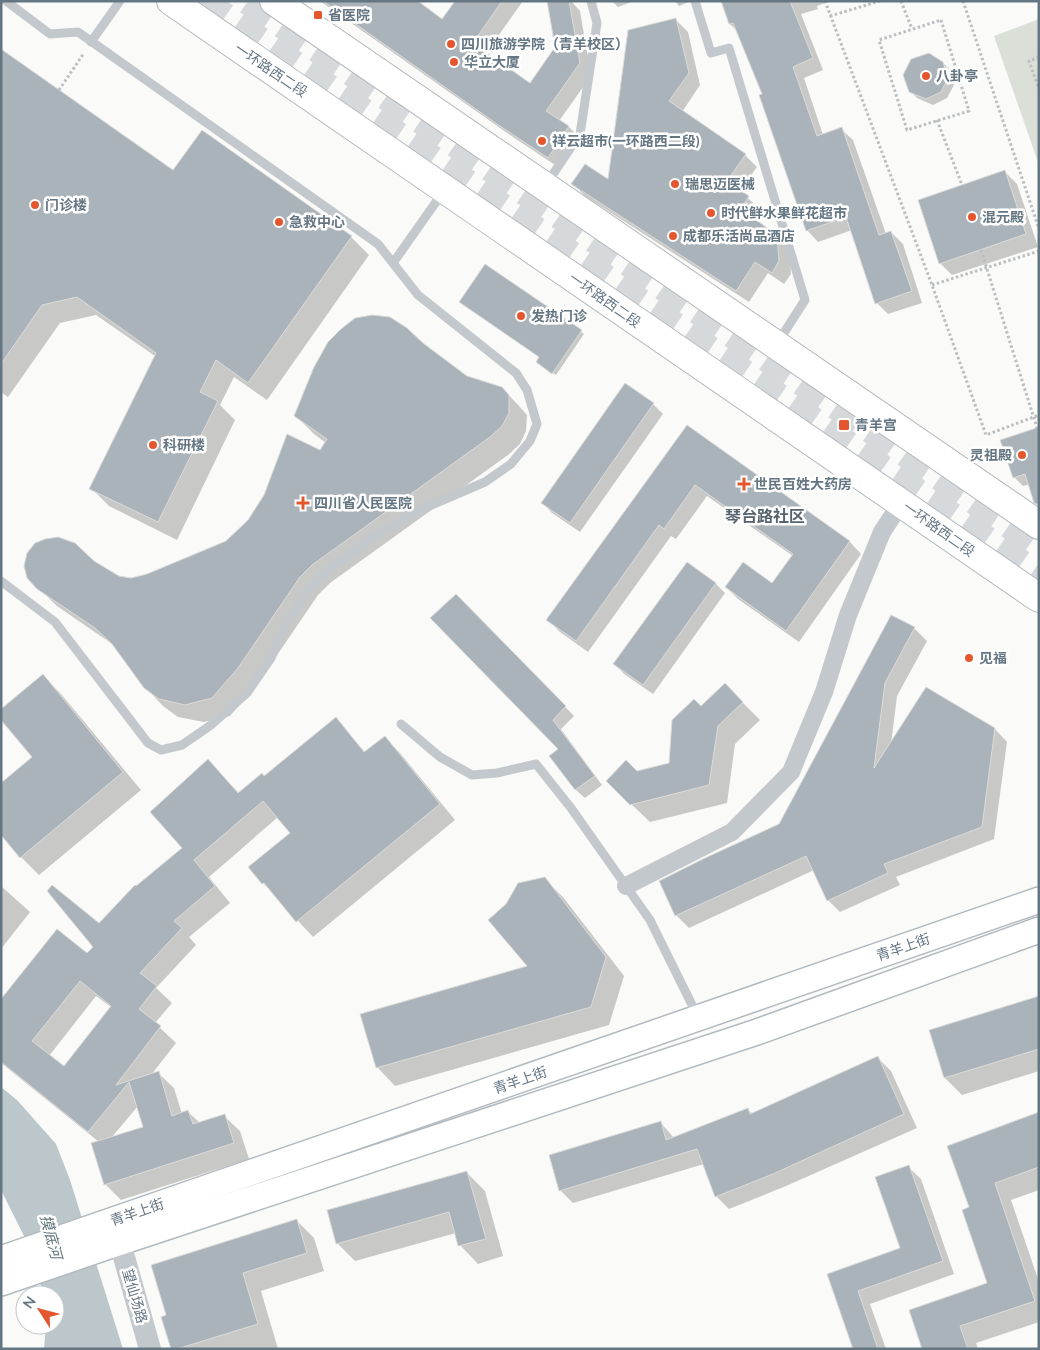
<svg xmlns="http://www.w3.org/2000/svg" width="1040" height="1350" font-family="Lato,'Noto Sans SC',sans-serif">
  <style>
    .green { fill: #dadfd7 }
    .water { fill: #bbc7cb }
    .shadow { fill: #0003; fill-rule: evenodd }
    .building { fill: #aab3b9; stroke: #dcdcda; fill-rule: evenodd }
    .lines { fill: none; stroke-linecap: round; stroke-linejoin: round }
    .primary-tunnel { stroke: #d5d9db; stroke-width: 28; stroke-dasharray: 28 14; stroke-linecap: butt }
    .secondary-casing { stroke: #b3babf; stroke-width: 28 }
    .primary-casing { stroke: #b5babe; stroke-width: 30 }
    .path { stroke: #bbbfc2; stroke-width: 3; stroke-dasharray: 2.5 2.5; stroke-linecap: butt }
    .service { stroke: #c3c8cc; stroke-width: 9 }
    .minor { stroke: #c3c8cc; stroke-width: 18 }
    .tertiary { stroke: #c3c8cc; stroke-width: 22 }
    .secondary { stroke: #fff; stroke-width: 25 }
    .primary { stroke: #fff; stroke-width: 28 }
    .poi-dot { fill: #e4572e; stroke: #fff; stroke-width: 2 }
    .labels { text-anchor: middle; stroke-width: 5; stroke-linejoin: round; paint-order: stroke }
    .poi-label { font-size: 14px; font-weight: bold; fill: #657683; stroke: #fff; text-anchor: start }
    .street-label { font-size: 14px; fill: #657683; stroke: #fff }
    .water-label { font-size: 15px; font-style: italic; fill: #60757c; stroke: #fff }
    .quarter-label { font-size: 16px; font-weight: bold; fill: #57646e; stroke: #fff }
  </style>
  <rect width="100%" height="100%" fill="#fafaf8"/>
  <polygon class="green" points="1039,19 1039,165 994,36"/>
  <polygon class="water" points="1,1087 17,1100 56,1144 70,1180 123,1349 44,1349 46,1325 55,1325 55,1295 44,1295 27,1242 1,1190"/>
  <g class="shadow">
    <polygon points="320,1 416,1 443,20 456,1 523,1 486,53 530,84 556,47 551,1 571,1 580,11 591,76 559,121 569,127 581,139 561,169 510,135"/>
    <polygon points="612,1 634,1 618,7"/>
    <polygon points="675,1 691,1 679,6"/>
    <polygon points="722,1 831,1 817,6 818,9 801,14 823,70 804,78 823,135 841,129 853,140 886,234 891,232 903,244 922,303 888,314 877,303 852,230 818,242 807,230 763,95 738,32 730,24"/>
    <polygon points="676,20 688,32 700,85 682,112 745,155 757,167 740,191 760,209 753,220 777,236 789,248 791,274 784,284 768,273 749,302 585,196 573,184 609,181"/>
    <polygon points="1,51 174,171 351,237 369,255 267,400 234,377 220,405 235,420 177,540 109,506 91,488 155,356 96,315 60,323 8,397 1,392"/>
    <polygon points="943,63 949,69 954,85 947,98 933,105 917,98 910,91"/>
    <polygon points="1005,172 1017,184 1038,247 952,275 940,263"/>
    <polygon points="486,265 584,334 556,375 540,365 540,358"/>
    <polygon points="422,344 466,377 502,388 520,407 527,415 526,431 520,444 508,455 330,583 318,595 256,686 230,716 204,722 178,717 163,706 145,687 115,646 57,606 28,578 94,562 119,577 131,579 148,575 226,542 321,451 326,443 314,434 296,416"/>
    <polygon points="626,385 653,404 663,414 580,532 552,513 543,503"/>
    <polygon points="687,427 850,542 861,554 799,642 738,599 726,587 772,584 793,556 707,496 676,539 671,536 588,652 560,632 548,620"/>
    <polygon points="1039,428 1030,484 1023,486 1014,477"/>
    <polygon points="687,563 716,584 725,593 653,694 624,674 615,664"/>
    <polygon points="456,595 574,716 561,729 602,785 585,798 576,790 551,756 560,749"/>
    <polygon points="914,628 927,641 897,696 891,744 995,729 1007,742 994,839 896,877 900,885 840,912 828,900 814,870 689,928 676,915 780,825"/>
    <polygon points="43,676 61,694 141,790 39,875 21,857"/>
    <polygon points="725,685 760,720 735,744 727,803 650,822 607,781 671,764 701,708"/>
    <path d="M336 719 366 753 384 737 400 753 455 820 313 937 263 883 291 833 278 817 209 877 230 903 189 937 196 945 156 988 172 1003 155 1023 176 1043 151 1075 158 1073 174 1088 182 1114 188 1112 200 1123 224 1116 240 1131 249 1159 121 1200 105 1184 99 1142 1 1063V1001L87 955 94 947 99 925 136 888 184 848 208 761 239 793 265 777ZM96 996 111 1007 64 1068 49 1056ZM138 1106 144 1128 111 1138Z"/>
    <polygon points="544,879 563,897 624,976 609,1025 395,1086 377,1067 529,967"/>
    <polygon points="1,886 30,912 1,949"/>
    <polygon points="1039,997 1039,1071 962,1095 945,1078 930,1031"/>
    <polygon points="878,1058 891,1071 917,1128 786,1186 729,1209 716,1196 704,1164 573,1203 560,1190 661,1123 674,1138 748,1110 753,1114"/>
    <polygon points="1039,1113 1039,1190 1011,1200 1039,1282 1039,1322 976,1343 978,1349 923,1349 988,1284 971,1208"/>
    <polygon points="908,1167 921,1179 954,1274 870,1304 886,1349 855,1349 829,1275 901,1249"/>
    <polygon points="467,1173 485,1191 503,1256 478,1264 460,1245 456,1233 355,1261 337,1243"/>
    <polygon points="296,1220 314,1238 324,1271 261,1291 278,1349 172,1349 168,1316"/>
  </g>
  <g class="building">
    <polygon points="323,1 418,1 442,19 455,1 502,1 473,43 530,83 555,47 547,1 569,1 580,63 546,111 569,126 548,158 497,124"/>
    <polygon points="721,1 790,1 813,58 793,67 817,136 842,127 879,235 891,231 912,291 875,304 846,217 806,231 759,95 762,94 733,23 729,24"/>
    <polygon points="676,18 689,73 669,101 746,154 727,181 749,196 741,209 777,235 779,261 772,273 755,262 736,291 571,184 585,164 608,179 628,30"/>
    <polygon points="1,49 173,170 202,130 352,236 248,383 216,360 200,392 218,401 158,522 89,489 156,353 77,297 42,305 1,364"/>
    <polygon points="929,53 943,62 948,78 941,92 926,99 909,92 903,75 911,59"/>
    <polygon points="1005,170 1026,234 939,264 918,200"/>
    <polygon points="485,264 582,330 552,374 536,362 539,357 459,302"/>
    <polygon points="372,315 390,317 407,328 423,343 467,376 502,387 509,395 509,413 502,426 490,437 312,565 300,577 238,668 212,698 185,705 159,699 144,688 112,644 95,628 37,589 27,578 24,566 27,553 35,543 45,539 58,537 75,543 94,561 119,576 131,578 147,574 226,541 248,520 264,495 287,434 320,450 327,439 294,416 314,367 328,342 341,329 355,318"/>
    <polygon points="625,383 654,403 570,523 541,503"/>
    <polygon points="687,425 850,541 786,631 725,587 743,562 772,583 793,554 695,485 664,529 659,525 576,641 546,620"/>
    <polygon points="1039,427 1039,504 1036,504 1034,503 1025,474 1013,478 1000,440"/>
    <polygon points="687,562 716,583 643,685 613,664"/>
    <polygon points="456,594 566,706 553,720 595,776 575,790 549,756 558,749 430,618"/>
    <polygon points="891,615 915,627 885,683 874,768 926,687 995,728 982,827 884,864 888,873 827,901 806,856 675,916 659,881 705,858 779,824"/>
    <polygon points="43,674 123,772 20,858 1,835 1,783 32,757 1,720 1,709"/>
    <polygon points="725,683 743,702 718,726 709,785 630,805 606,781 626,760 637,771 669,763 672,720 694,699 701,706"/>
    <path d="M336 717 364 752 385 736 440 804 296 922 264 883 262 884 248 867 290 833 263 801 194 860 215 886 174 921 182 928 140 973 157 986 139 1009 161 1026 116 1085 159 1071 172 1116 188 1110 193 1124 225 1114 234 1143 104 1185 91 1143 143 1127 129 1082 88 1132 1 1062V999L57 929 87 953 93 947 47 891 52 885 99 923 135 885 136 886 182 848 150 812 208 759 238 793 262 773 264 776ZM80 981 111 1006 64 1066 32 1041Z"/>
    <polygon points="545,877 606,957 591,1007 376,1068 360,1014 527,966 488,920 506,904 518,883"/>
    <polygon points="1039,996 1039,1049 944,1078 929,1030"/>
    <polygon points="878,1056 904,1114 773,1174 715,1197 697,1149 559,1191 549,1155 661,1121 666,1140 748,1108 750,1114"/>
    <polygon points="1039,1112 1039,1167 995,1183 1035,1301 960,1326 968,1349 922,1349 909,1310 987,1283 962,1210 969,1207 947,1146"/>
    <polygon points="909,1165 943,1261 858,1291 878,1349 853,1349 827,1274 900,1248 875,1177"/>
    <polygon points="467,1171 486,1239 458,1246 449,1212 336,1244 327,1210"/>
    <polygon points="297,1219 307,1253 243,1273 258,1324 177,1349 171,1349 161,1317 166,1315 151,1265"/>
  </g>
  <g class="lines">
    <g class="primary-tunnel">
      <polyline points="202,1 1039,576"/>
      <polyline points="248,1 1039,545"/>
    </g>
    <defs>
      <g id="secondary">
        <polyline points="1,1259 1039,900"/>
        <polyline points="1,1283 109,1246 757,1032 1039,930"/>
      </g>
      <g id="primary">
        <polyline points="171,1 1039,598"/>
        <polyline points="274,1 1039,525"/>
      </g>
    </defs>
    <use href="#secondary" class="secondary-casing"/>
    <use href="#primary" class="primary-casing"/>
    <g class="path">
      <polyline points="825,1 932,285 986,435 1039,415"/>
      <polyline points="901,1 912,29"/>
      <polyline points="963,1 1039,229"/>
      <polyline points="830,16 880,1"/>
      <polygon points="941,20 969,111 907,130 879,40"/>
      <polyline points="1039,57 1029,61 1039,89"/>
      <polyline points="59,90 84,53"/>
      <polyline points="937,120 962,185"/>
      <polyline points="981,250 1037,428"/>
      <polyline points="932,285 1039,251"/>
    </g>
    <g class="service">
      <polyline points="695,1 711,53 729,48 805,300 778,342"/>
      <polyline points="91,42 120,1"/>
      <polyline points="547,183 580,134 597,23 591,1"/>
      <polyline points="393,263 443,192"/>
      <polyline points="1,581 55,622 148,743 161,750 182,745 211,725 247,693 271,658 285,625 310,587 333,566 378,534 420,510 485,482 511,464 530,441 537,424 527,390 516,373 418,295 378,244 78,32 50,34 6,1"/>
      <polyline points="401,724 440,757 472,775 497,773 536,764 571,808 650,920 697,1015"/>
    </g>
    <polyline class="minor" points="626,886 732,832 791,772 824,692 848,615 882,532 901,503"/>
    <polyline class="tertiary" points="120,1243 150,1349"/>
    <use href="#secondary" class="secondary"/>
    <use href="#primary" class="primary"/>
  </g>
  <g class="poi-dot">
    <rect x="313" y="10" width="10" height="10" rx="2.5"/>
    <circle cx="451" cy="44" r="5"/>
    <circle cx="454" cy="62" r="5"/>
    <circle cx="926" cy="76" r="5"/>
    <circle cx="542" cy="141" r="5"/>
    <circle cx="675" cy="184" r="5"/>
    <circle cx="35" cy="205" r="5"/>
    <circle cx="711" cy="213" r="5"/>
    <circle cx="972" cy="217" r="5"/>
    <circle cx="279" cy="222" r="5"/>
    <circle cx="673" cy="236" r="5"/>
    <circle cx="521" cy="316" r="5"/>
    <rect x="838" y="419" width="12" height="12" rx="2.5"/>
    <circle cx="153" cy="445" r="5"/>
    <circle cx="1022" cy="455" r="5"/>
    <path d="M741.5 476.5h5v5h5v5h-5v5h-5v-5h-5v-5h5z"/>
    <path d="M300.5 495.5h5v5h5v5h-5v5h-5v-5h-5v-5h5z"/>
    <circle cx="969" cy="658" r="5"/>
  </g>
  <g class="labels">
    <g class="poi-label">
      <text x="328" y="20">省医院</text>
      <text x="461" y="49">四川旅游学院（青羊校区）</text>
      <text x="464" y="67">华立大厦</text>
      <text x="936" y="81">八卦亭</text>
      <text x="552" y="146">祥云超市(一环路西二段)</text>
      <text x="685" y="189">瑞思迈医械</text>
      <text x="45" y="210">门诊楼</text>
      <text x="721" y="218">时代鲜水果鲜花超市</text>
      <text x="982" y="222">混元殿</text>
      <text x="289" y="227">急救中心</text>
      <text x="683" y="241">成都乐活尚品酒店</text>
      <text x="531" y="321">发热门诊</text>
      <text x="855" y="430">青羊宫</text>
      <text x="163" y="450">科研楼</text>
      <text x="1012" y="460" text-anchor="end">灵祖殿</text>
      <text x="754" y="489">世民百姓大药房</text>
      <text x="314" y="508">四川省人民医院</text>
      <text x="979" y="663">见福</text>
    </g>
    <g class="street-label">
      <text transform="translate(271 70) rotate(34)" y="5">一环路西二段</text>
      <text transform="translate(605 300) rotate(35)" y="5">一环路西二段</text>
      <text transform="translate(939 529) rotate(35)" y="5">一环路西二段</text>
      <text transform="translate(903 947) rotate(-19)" y="5">青羊上街</text>
      <text transform="translate(520 1080) rotate(-19)" y="5">青羊上街</text>
      <text transform="translate(137 1212) rotate(-19)" y="5">青羊上街</text>
      <text transform="translate(135 1296) rotate(74)" y="5">望仙场路</text>
    </g>
    <g class="water-label">
      <text transform="translate(51 1237) rotate(75)" y="5">摸底河</text>
    </g>
    <g class="quarter-label">
      <text x="765" y="522">琴台路社区</text>
    </g>
  </g>
  <rect width="1040" height="1350" fill="none" stroke="#657683" stroke-width="5"/>
  <g transform="translate(40 1310) rotate(306)"><circle r="24" fill="#ffffff" stroke="#c1c8cd"/>
  <path d="M0-4L9 19L0 12L-9 19Z" fill="#e4572e"/>
  <text y="-8" font-size="14" font-weight="bold" text-anchor="middle" fill="#657683">N</text>
  </g>
</svg>
